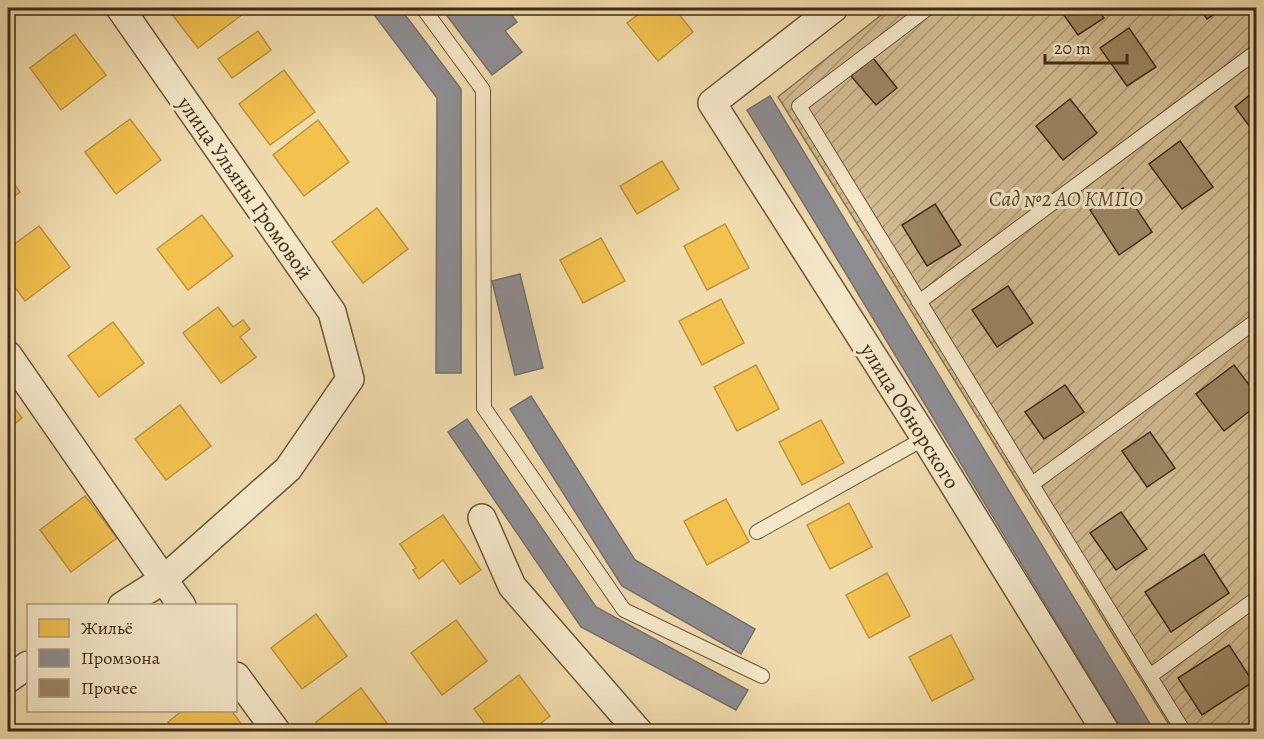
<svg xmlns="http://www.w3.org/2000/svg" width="1264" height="739" font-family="Alegreya,serif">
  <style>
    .garden { fill: url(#garden-furrows); stroke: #897455; stroke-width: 1.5 }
    .homes { fill: #f2c14e; stroke: #bd943e; stroke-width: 1.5 }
    .industry { fill: #8d8d92; stroke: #76706d; stroke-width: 1.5 }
    .building { fill: #9c8764; stroke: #402b17; stroke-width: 1.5 }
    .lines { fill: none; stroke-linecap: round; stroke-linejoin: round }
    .lane-casing { stroke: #6c573c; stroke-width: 16 }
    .street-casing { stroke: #6c573c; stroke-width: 30 }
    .lane { stroke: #f5e8c9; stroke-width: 14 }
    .street { stroke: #f5e8c9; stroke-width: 27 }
    .labels { text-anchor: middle; stroke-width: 6; stroke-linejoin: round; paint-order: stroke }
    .street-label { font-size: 21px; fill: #402b17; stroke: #f5e8c9 }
    .park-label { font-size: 21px; font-style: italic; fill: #5d4830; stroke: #f5e8c9 }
  </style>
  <defs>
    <pattern id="garden-furrows" width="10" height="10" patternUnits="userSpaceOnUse" patternTransform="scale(1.5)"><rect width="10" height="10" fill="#d2bd93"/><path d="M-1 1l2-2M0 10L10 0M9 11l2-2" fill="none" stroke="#ac9a77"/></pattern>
  </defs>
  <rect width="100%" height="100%" fill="#f0dbac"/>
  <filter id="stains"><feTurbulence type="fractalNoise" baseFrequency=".00333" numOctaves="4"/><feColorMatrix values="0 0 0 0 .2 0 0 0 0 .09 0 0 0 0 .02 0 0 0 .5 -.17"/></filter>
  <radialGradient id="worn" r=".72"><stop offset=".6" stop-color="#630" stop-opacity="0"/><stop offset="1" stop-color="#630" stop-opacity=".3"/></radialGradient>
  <polygon class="garden" points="890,8 1256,8 1256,731 1173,731 778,97"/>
  <g class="homes">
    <polygon points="167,8 238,8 243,14 198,48"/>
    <polygon points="647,8 674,8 693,32 658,61 627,23"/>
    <polygon points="258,31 271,50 232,78 218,59"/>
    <polygon points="75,34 106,75 61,110 30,68"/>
    <polygon points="284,70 315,112 270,145 239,104"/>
    <polygon points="130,119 161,160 116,194 85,152"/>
    <polygon points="318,120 349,162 304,196 273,155"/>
    <polygon points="662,161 679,189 637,214 620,186"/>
    <polygon points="8,175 20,192 8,201"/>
    <polygon points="377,208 408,249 363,283 332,242"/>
    <polygon points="202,215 233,256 188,290 157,249"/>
    <polygon points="725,224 749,268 707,290 684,246"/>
    <polygon points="39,226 70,267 25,301 8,278 8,249"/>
    <polygon points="601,238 625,281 583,303 560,260"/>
    <polygon points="721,299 744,343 702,365 679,321"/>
    <polygon points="218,307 233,327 243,320 250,329 240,337 256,357 221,383 183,333"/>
    <polygon points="113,322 144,363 99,397 68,356"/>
    <polygon points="756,365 779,409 737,431 714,387"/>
    <polygon points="8,399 22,418 8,429"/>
    <polygon points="180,405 211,446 166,480 135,439"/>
    <polygon points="821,420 844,463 802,485 779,442"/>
    <polygon points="85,496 117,538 71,572 40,530"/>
    <polygon points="726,499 749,542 707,565 684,521"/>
    <polygon points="849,503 872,547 830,569 807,525"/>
    <polygon points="443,515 481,570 460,584 443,560 419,579 413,570 416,568 400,544"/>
    <polygon points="887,573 910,616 869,638 846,595"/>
    <polygon points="316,614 347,656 302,689 271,648"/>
    <polygon points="456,620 487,661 442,695 411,653"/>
    <polygon points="951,635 974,679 932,701 909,657"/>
    <polygon points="519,675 550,716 530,732 491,732 474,709"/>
    <polygon points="361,688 392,730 390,732 322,732 316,722"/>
    <polygon points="183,710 231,710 245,729 241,732 176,732 168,722"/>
  </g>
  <g class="industry">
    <polygon points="369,8 400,8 461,89 461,373 436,373 437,98"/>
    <polygon points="441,8 506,8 517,22 505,31 522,52 492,75"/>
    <polygon points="770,96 1155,732 1123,732 747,110"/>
    <polygon points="520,274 543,368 515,375 492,281"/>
    <polygon points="531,396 635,560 755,629 741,654 622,586 510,409"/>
    <polygon points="467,419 596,607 748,690 736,710 581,627 448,432"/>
  </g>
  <g class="building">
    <polygon points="1059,8 1097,8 1104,18 1078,35"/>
    <polygon points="1199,8 1224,8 1207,19"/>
    <polygon points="1129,28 1156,67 1127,86 1100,48"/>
    <polygon points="873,58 897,88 876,105 851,76"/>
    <polygon points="1256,90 1256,135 1235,107"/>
    <polygon points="1070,99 1097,133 1063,160 1036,126"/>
    <polygon points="1180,141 1213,187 1182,209 1149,164"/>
    <polygon points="1123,188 1152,232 1119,255 1090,210"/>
    <polygon points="935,204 961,245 927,266 902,225"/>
    <polygon points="1008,286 1033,323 997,347 972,310"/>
    <polygon points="1234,365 1256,394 1256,406 1224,431 1196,394"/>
    <polygon points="1065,385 1084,412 1044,439 1025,412"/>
    <polygon points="1150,432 1175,468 1147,487 1122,451"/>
    <polygon points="1121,512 1147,549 1116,570 1090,533"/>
    <polygon points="1204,554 1229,593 1171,632 1145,592"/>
    <polygon points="1229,645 1253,682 1202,715 1178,678"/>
  </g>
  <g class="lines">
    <defs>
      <g id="lane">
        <polyline points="423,8 483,90 484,408 624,610 762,676"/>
        <polyline points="928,8 799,106 1184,732"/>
        <polyline points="919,302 1256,52"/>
        <polyline points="1032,484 1256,321"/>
        <polyline points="757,532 925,438"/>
        <polyline points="1150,676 1256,599"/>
      </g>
      <g id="street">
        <polyline points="120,8 332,312 350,379 288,469 163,580 122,606"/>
        <polyline points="834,8 712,103 925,438 1106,732"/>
        <polyline points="8,355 182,606"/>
        <polyline points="482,518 512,586 639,732"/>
        <polyline points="236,676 277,732"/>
        <polyline points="8,679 28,665"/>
      </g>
    </defs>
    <use href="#lane" class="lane-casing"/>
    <use href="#street" class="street-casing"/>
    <use href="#lane" class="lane"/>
    <use href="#street" class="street"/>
  </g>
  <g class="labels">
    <g class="street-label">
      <text transform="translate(245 188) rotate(55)" y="7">улица Ульяны Громовой</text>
      <text transform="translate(910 416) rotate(58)" y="7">улица Обнорского</text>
    </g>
    <g class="park-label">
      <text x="1066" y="206">Сад №2 АО КМПО</text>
    </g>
  </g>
  <rect width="1264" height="739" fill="none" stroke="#f0dbac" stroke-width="30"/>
  <rect x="9" y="9" width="1246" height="721" fill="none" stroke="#402b17" stroke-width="3"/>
  <rect x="15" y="15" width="1234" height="709" fill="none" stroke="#402b17" stroke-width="1.5"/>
  <rect x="27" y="604" width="210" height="108" fill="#f5e8c9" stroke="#ad9c82" stroke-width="1.5"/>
  <rect x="39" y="619" width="30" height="18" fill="#f2c14e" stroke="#ad9c82" stroke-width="1.5"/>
  <text x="81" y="634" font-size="18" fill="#402b17">Жильё</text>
  <rect x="39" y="649" width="30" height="18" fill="#8d8d92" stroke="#ad9c82" stroke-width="1.5"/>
  <text x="81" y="664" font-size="18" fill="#402b17">Промзона</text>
  <rect x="39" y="679" width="30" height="18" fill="#9c8764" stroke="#ad9c82" stroke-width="1.5"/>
  <text x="81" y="694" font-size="18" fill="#402b17">Прочее</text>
  <path d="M1045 54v9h82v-9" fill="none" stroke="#402b17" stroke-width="3"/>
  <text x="1054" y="54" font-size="18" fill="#402b17" stroke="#f5e8c9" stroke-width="4.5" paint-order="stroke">20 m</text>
  <rect width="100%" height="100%" filter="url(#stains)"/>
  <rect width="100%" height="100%" fill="url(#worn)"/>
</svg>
